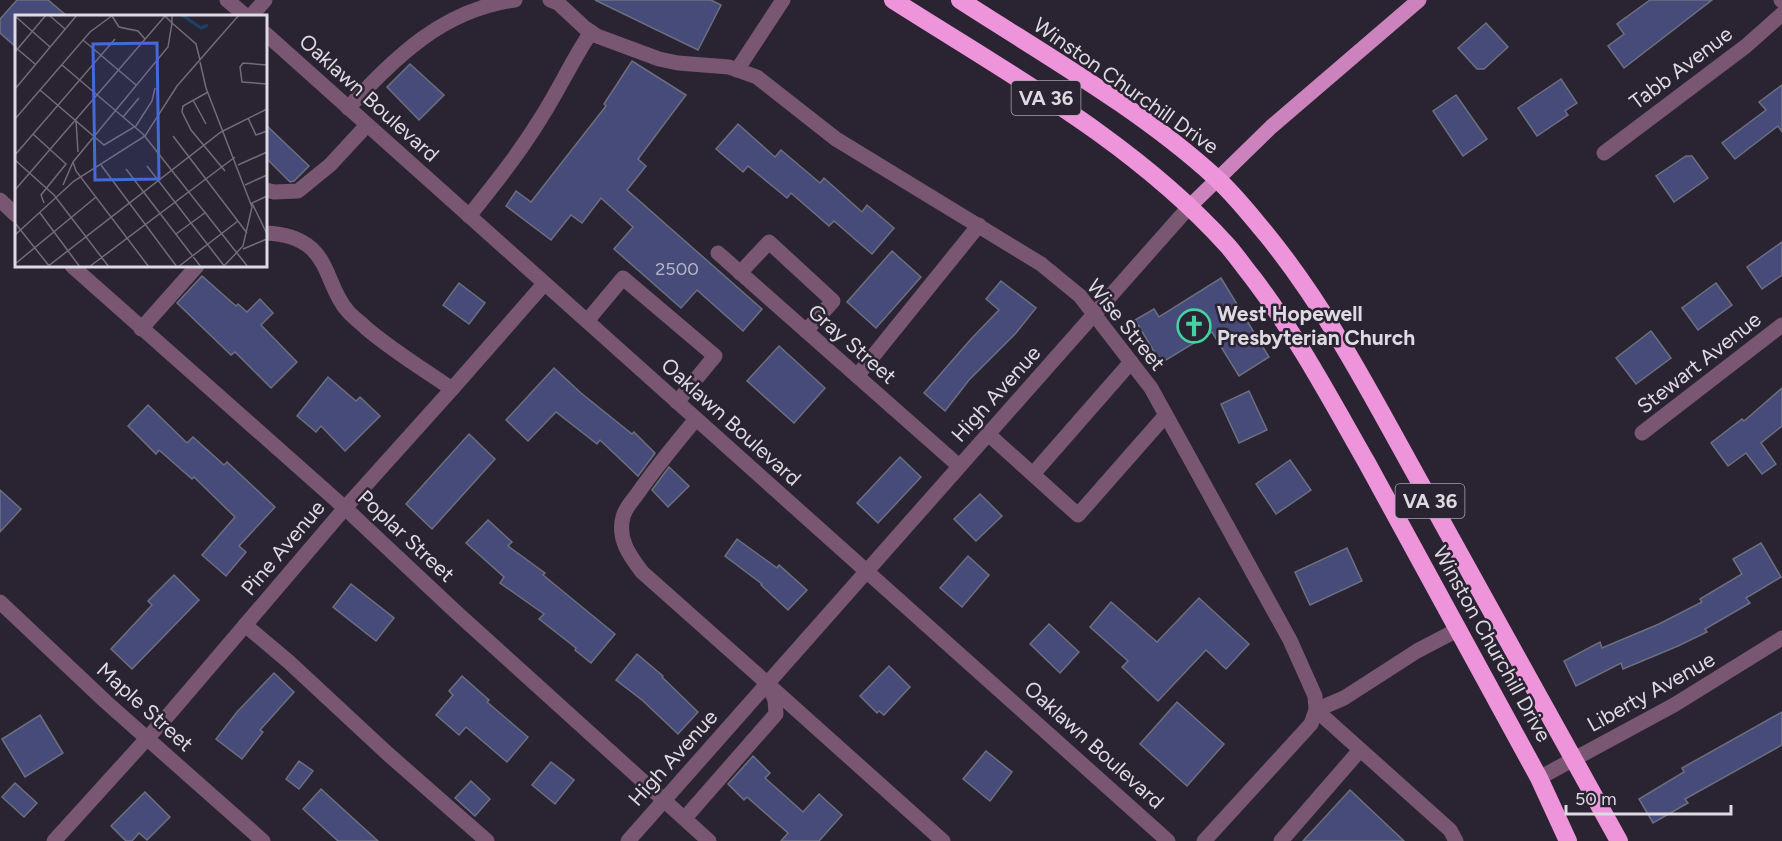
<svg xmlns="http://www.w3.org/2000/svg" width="1782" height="841" font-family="Figtree,sans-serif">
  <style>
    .building { fill: #464b79; stroke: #6c6f80; stroke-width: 1.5 }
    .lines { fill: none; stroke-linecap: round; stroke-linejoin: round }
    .minor { stroke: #795671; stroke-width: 15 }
    .major { stroke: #cc83bd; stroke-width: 15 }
    .highway { stroke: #ed94db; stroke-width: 18 }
    .labels { text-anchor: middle; stroke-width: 5; stroke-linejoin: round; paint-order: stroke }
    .number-label { font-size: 18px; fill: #b8b6c8 }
    .shield { fill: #2a2331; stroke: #a8a3ae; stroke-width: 1.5 }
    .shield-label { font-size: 20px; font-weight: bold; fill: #dedae3 }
    .street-label { font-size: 21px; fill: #dedae3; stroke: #2a2331 }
    .poi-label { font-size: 21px; font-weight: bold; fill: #dedae3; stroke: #2a2331; text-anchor: start }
    .inset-river { fill: none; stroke: #1a4166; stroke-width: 3 }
    .inset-road { fill: none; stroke: #726c78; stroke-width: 1.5 }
    .view { fill: #446ada; fill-opacity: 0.15; stroke: #446ada; stroke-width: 3 }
    .inset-edge { fill: none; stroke: #dedae3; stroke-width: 3 }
  </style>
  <rect width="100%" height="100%" fill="#2a2331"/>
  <g class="building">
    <polygon points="17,0 48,0 67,16 16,16 16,47 0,33 0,19"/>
    <polygon points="595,0 711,0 721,5 698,50"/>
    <polygon points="1650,0 1712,0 1624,68 1608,46 1624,34 1617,24"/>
    <polygon points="1486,23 1508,47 1484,69 1477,69 1458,48"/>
    <polygon points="632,61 686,95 638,159 646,166 627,190 762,309 743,331 697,290 681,308 614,249 633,227 601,198 582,223 571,215 551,240 506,206 516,191 531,202 606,106 604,104"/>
    <polygon points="410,64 444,95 419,120 387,87"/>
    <polygon points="1561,79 1577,103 1565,111 1568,115 1537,136 1518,108"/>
    <polygon points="1782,85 1782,132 1778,126 1735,159 1722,143 1766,110 1759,102"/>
    <polygon points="1456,95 1487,139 1463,156 1433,111"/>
    <polygon points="738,124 775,157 781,150 820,183 824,178 862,212 867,205 894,228 872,254 834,221 829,226 791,193 787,198 748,166 743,172 716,149"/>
    <polygon points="266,125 309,166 294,181 290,182 266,158"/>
    <polygon points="1686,156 1692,156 1708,178 1674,202 1656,176"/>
    <polygon points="1782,242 1782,275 1762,289 1747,267"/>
    <polygon points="892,251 921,277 876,328 847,302"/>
    <polygon points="202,276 236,306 238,304 247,312 260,299 273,313 261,325 297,362 271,388 235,352 231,355 177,303"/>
    <polygon points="1221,278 1269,357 1239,376 1212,332 1161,363 1135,320 1154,309 1159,317"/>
    <polygon points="1001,281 1036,308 1016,333 969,380 945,411 924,393 971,339 999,310 986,299"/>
    <polygon points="459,283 485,303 469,324 443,305"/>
    <polygon points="1716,283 1732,305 1698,330 1682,308"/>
    <polygon points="1651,331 1671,358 1636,384 1616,358"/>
    <polygon points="779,346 825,388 794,423 747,381"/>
    <polygon points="554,368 581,393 632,434 634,432 655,453 638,476 600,440 597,444 556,412 528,441 506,420"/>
    <polygon points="328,377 356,401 360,397 380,416 345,451 321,426 316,432 297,416"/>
    <polygon points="1782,388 1782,426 1761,443 1776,464 1762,474 1746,453 1728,466 1711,443 1742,419 1744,421"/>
    <polygon points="1249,391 1267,430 1239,443 1221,404"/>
    <polygon points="148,405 187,443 193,437 224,465 227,462 275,507 239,546 246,552 226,576 202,555 235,517 194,477 192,479 159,450 156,454 128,426"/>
    <polygon points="469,434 495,459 432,529 406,504"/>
    <polygon points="900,457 921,477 878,523 857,503"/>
    <polygon points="1290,460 1311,490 1276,514 1256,484"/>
    <polygon points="669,467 689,486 668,507 652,490"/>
    <polygon points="0,490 21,509 0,532"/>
    <polygon points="980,494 1002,516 976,541 954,519"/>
    <polygon points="488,520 512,542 508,546 545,573 543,575 615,634 591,663 575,650 576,648 539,619 544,614 500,583 504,577 466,543"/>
    <polygon points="737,539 777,568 779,565 807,590 788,610 761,585 762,584 725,556"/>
    <polygon points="1761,543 1781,577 1746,598 1750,603 1705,629 1707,632 1678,646 1623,669 1621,663 1576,686 1564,661 1600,642 1602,648 1659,624 1702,602 1700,599 1742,574 1733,559"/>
    <polygon points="1347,548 1362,581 1310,605 1295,572"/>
    <polygon points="968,556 989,575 962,607 940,588"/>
    <polygon points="174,575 199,600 132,669 111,649 152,605 148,601"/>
    <polygon points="351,584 394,618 376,641 333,607"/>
    <polygon points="1199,598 1249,644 1226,669 1206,650 1158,701 1122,667 1128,661 1090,627 1111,602 1157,642"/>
    <polygon points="1049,624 1079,652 1060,673 1030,644"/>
    <polygon points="637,654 663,676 662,677 698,712 678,734 642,700 616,680"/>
    <polygon points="889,666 910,687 884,715 879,711 877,713 860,696"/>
    <polygon points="274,673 294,692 260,730 263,732 242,759 216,739 237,712"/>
    <polygon points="462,676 489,700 487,702 528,737 507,762 466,727 459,735 436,715 453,695 449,691"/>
    <polygon points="1177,702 1224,744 1187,786 1140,744"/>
    <polygon points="1782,712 1782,745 1685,799 1688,803 1653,823 1639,799 1684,772 1682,768"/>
    <polygon points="40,715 63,753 25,777 2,739"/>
    <polygon points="986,751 1012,772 990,801 963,779"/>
    <polygon points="753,756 770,773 765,778 803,812 819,794 842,815 819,841 781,841 788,833 747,797 744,800 728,784"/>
    <polygon points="299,761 313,771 299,789 286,779"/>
    <polygon points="551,762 574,780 555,804 532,785"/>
    <polygon points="471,781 490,799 475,816 455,798"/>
    <polygon points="15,783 37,803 24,817 2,797"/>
    <polygon points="321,789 378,841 338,841 303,809"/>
    <polygon points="1350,790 1404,841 1303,841"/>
    <polygon points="145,792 170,817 147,840 139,833 132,841 126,841 111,826"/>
  </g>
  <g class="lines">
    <g class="minor">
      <polyline points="227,0 246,16"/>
      <polyline points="550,0 558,3 585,28 597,36 659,59 678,63 729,67 757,77 836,139 1041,264 1080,296 1151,388 1290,640 1315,696 1316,710 1311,724 1204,841"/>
      <polyline points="1781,0 1782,1"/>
      <polyline points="251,16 265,0"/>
      <polyline points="266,34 1168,841"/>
      <polyline points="737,70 783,0"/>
      <path d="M348 108C396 57 442 10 515 0"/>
      <polyline points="1604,153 1746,46 1782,14"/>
      <polyline points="266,190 274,192 298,191 330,165 367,125"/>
      <polyline points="0,200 16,215"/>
      <path d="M469 216C493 186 517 156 537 124 557 94 571 62 591 32"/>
      <path d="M266 233C283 234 299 237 312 249 329 265 331 291 346 309 351 316 360 322 366 328 393 351 423 369 452 389"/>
      <polyline points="718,253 959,466"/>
      <polyline points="72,266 345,508 457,613 709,841"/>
      <polyline points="740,273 769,242 833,301 806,331"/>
      <polyline points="587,321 623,278 715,356 677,402"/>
      <polyline points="141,329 197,266"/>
      <polyline points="857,376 979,225"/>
      <polyline points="1642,433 1782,325"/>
      <polyline points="988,434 1078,515 1165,416"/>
      <polyline points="1033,474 1131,362"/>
      <polyline points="0,602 106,702 263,841"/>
      <polyline points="245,625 289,662 388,754 487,841"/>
      <polyline points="771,687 943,841"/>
      <polyline points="1539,778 1674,705 1782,638"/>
      <path d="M685 818 776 714 775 700 768 684 642 572C630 556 617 539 623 517 625 508 633 500 638 493 656 467 676 443 696 419"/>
      <polyline points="54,841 171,712 345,508 452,389 544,284"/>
      <polyline points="628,841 1189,207"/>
      <polyline points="1281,841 1360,750"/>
      <polyline points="1456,841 1450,830 1316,710 1344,698 1417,651 1459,629"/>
    </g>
    <polyline class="major" points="1189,207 1271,127 1419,0"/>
    <g class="highway">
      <path d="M893 0C1009 74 1134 142 1227 245 1236 255 1244 267 1253 278 1297 336 1331 400 1367 463 1425 568 1482 673 1539 778L1568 841"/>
      <path d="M960 0C1045 55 1142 110 1216 178 1235 195 1251 216 1267 235 1327 309 1371 394 1417 477 1484 598 1552 720 1619 841"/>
    </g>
  </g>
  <defs>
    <symbol id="church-ring" viewBox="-11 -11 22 22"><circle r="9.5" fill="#2a2331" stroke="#42d4a0" stroke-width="1.5"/><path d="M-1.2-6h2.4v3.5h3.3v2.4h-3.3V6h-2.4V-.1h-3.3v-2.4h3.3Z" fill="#42d4a0"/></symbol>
  </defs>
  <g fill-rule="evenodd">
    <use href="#church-ring" x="1175" y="307" width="38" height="38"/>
  </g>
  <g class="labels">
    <g class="number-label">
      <text x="677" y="275">2500</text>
    </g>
    <g class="shield">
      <rect x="1011.5" y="81" width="69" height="34" rx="4.5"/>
      <rect x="1395.5" y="484" width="69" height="34" rx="4.5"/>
    </g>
    <g class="shield-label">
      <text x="1046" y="105">VA 36</text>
      <text x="1430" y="508">VA 36</text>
    </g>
    <g class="street-label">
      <text transform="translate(1681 68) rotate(-37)" y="7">Tabb Avenue</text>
      <text transform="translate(1126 86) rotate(35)" y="7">Winston Churchill Drive</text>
      <text transform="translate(369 98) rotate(42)" y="7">Oaklawn Boulevard</text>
      <text transform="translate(1126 325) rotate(51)" y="7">Wise Street</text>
      <text transform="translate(852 344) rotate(41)" y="7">Gray Street</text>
      <text transform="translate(1699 363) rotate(-38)" y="7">Stewart Avenue</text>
      <text transform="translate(996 394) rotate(-48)" y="7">High Avenue</text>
      <text transform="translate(731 422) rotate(42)" y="7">Oaklawn Boulevard</text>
      <text transform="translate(406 536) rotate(43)" y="7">Poplar Street</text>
      <text transform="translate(283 548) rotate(-50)" y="7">Pine Avenue</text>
      <text transform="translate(1492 644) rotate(61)" y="7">Winston Churchill Drive</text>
      <text transform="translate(1651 692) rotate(-29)" y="7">Liberty Avenue</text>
      <text transform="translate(145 707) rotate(42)" y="7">Maple Street</text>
      <text transform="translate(1094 745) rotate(42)" y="7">Oaklawn Boulevard</text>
      <text transform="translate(673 758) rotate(-48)" y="7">High Avenue</text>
    </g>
    <g class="poi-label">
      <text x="1217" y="321">West Hopewell<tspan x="1217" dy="24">Presbyterian Church</tspan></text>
    </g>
  </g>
  <g transform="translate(15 15)">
    <rect width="252" height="252" fill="#2a2331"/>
    <path class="inset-river" d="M167 0 186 13 193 10"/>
    <path class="inset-road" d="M34 0 50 14M157 0V8L181 29 185 45M0 1 35 32M97 1 104 12 123 16 130 24M68 25 121 70M0 32 20 49M0 37 31 0M185 47 191 73 237 192 228 231 208 252M47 50 128 119M252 50 228 48 225 52 227 67 252 69M0 74 62 0M25 75 89 130 121 111 137 86 140 73M193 77 168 91 167 97 176 115 210 156M178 85 191 109M108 102 124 83M233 103 241 120 252 116M0 104 75 17 98 0M61 105 63 137M18 119 51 149 26 180 29 188M128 119 233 252M158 121 232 218M0 140 100 24M0 145 39 180 94 252M86 150 162 252M223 150 252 137M132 151 210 252M111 154 186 252M48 170 58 147M230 170 252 160M0 175 150 1M252 181 237 188 252 219M25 198 65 252M0 208 35 252M161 219 191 197M0 220 59 166 130 121 162 71 224 0M228 234 252 224M0 249 81 182M32 252 206 117 252 94M74 252 220 142M134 252 61 156 58 147 153 32 157 8 149 0M163 252 223 206"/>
    <path class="view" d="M142 28 144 164 80 165 78 29Z"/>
    <rect width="252" height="252" class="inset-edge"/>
  </g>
  <path d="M1566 805v9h165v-9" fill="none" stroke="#dedae3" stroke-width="3"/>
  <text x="1575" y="805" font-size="18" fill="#dedae3" stroke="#2a2331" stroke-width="4.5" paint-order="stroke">50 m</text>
</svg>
